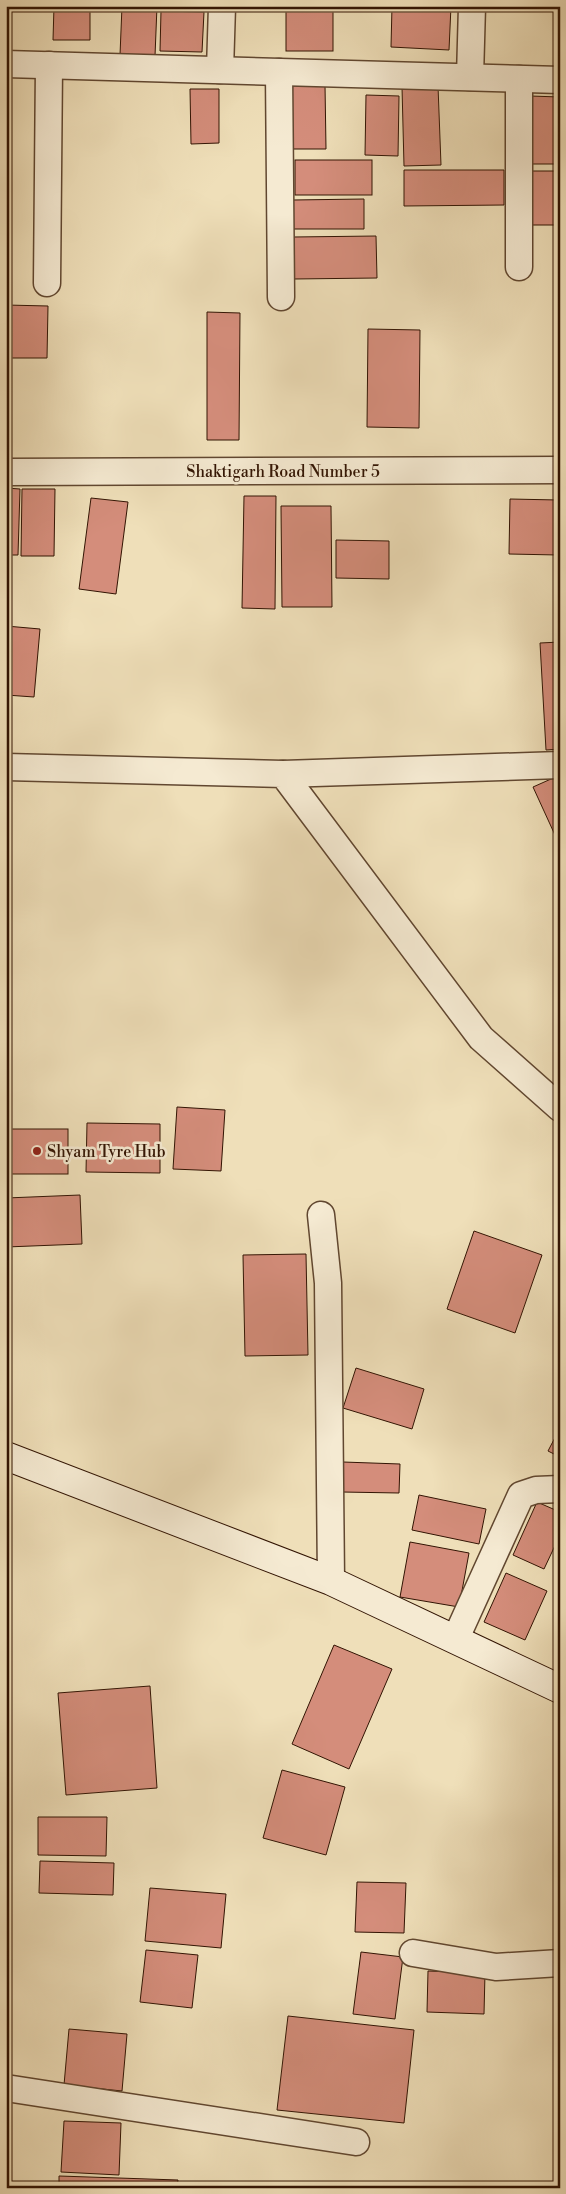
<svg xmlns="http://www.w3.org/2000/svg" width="566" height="2194" font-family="'Libre Bodoni',serif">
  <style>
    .building { fill: #d48d7b; stroke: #321403 }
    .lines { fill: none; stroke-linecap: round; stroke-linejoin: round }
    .street-casing { stroke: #614730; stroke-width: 29 }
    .secondary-casing { stroke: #321403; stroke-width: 30 }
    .street { stroke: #f5ead2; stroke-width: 26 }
    .secondary { stroke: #f5ead2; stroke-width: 28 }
    .poi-dot { fill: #8f2418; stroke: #f5ead2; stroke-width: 2 }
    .labels { text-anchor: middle; stroke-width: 5; stroke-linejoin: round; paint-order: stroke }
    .street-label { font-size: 16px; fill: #321403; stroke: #f5ead2 }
    .poi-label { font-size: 16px; fill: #321403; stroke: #f5ead2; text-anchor: start }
  </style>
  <rect width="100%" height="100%" fill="#efdfb9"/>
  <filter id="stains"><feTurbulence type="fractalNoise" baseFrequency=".004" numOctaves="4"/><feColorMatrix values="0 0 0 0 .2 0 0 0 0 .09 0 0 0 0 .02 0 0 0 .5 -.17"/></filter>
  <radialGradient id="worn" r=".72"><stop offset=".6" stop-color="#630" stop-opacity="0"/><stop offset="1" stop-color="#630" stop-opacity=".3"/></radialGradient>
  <g class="building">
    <polygon points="54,6 90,6 90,40 53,40"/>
    <polygon points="122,6 157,6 155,56 120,55"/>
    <rect x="286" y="6" width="47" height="45"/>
    <polygon points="392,6 451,6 449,50 391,47"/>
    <polygon points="161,11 204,12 202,52 160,51"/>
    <polygon points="289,85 325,85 326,149 289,149"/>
    <polygon points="438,86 441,165 404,166 402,87"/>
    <polygon points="190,89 219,89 219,143 191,144"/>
    <polygon points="366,95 399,96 398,156 365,155"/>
    <polygon points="530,96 560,97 560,164 529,164"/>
    <rect x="295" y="160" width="77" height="35"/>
    <polygon points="404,170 504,170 504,205 404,206"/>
    <rect x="531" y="171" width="29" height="54"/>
    <polygon points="364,199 364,229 293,229 293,200"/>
    <polygon points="376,236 377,278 294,279 293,237"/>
    <polygon points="6,305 48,306 47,358 7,358 7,374"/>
    <polygon points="207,312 240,313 239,440 207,440"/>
    <polygon points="368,329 420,330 419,428 367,427"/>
    <polygon points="6,488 20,489 18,555 6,555"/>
    <polygon points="22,489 55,489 54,556 21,556"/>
    <polygon points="244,496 276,496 275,609 242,608"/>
    <polygon points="91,498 128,502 116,594 79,589"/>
    <polygon points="510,499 558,500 558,555 509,554"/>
    <polygon points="281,506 331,506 332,607 282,607"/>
    <polygon points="336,540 389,541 389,579 336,578"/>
    <polygon points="6,626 40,629 34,697 6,695"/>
    <polygon points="560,642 560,749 546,750 540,643"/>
    <polygon points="560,775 560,846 533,787"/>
    <polygon points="177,1107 225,1110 221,1171 173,1169"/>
    <polygon points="87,1123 160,1124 160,1173 86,1172"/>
    <rect x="6" y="1129" width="62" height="45"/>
    <polygon points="80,1195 82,1244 6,1247 6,1198"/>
    <polygon points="474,1231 542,1255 515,1333 447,1309"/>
    <polygon points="306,1254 308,1355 245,1356 243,1255"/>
    <polygon points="356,1368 424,1389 412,1429 343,1408"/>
    <polygon points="560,1428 560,1457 548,1451"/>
    <polygon points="343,1462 400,1464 399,1493 342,1492"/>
    <polygon points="419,1495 486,1509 479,1544 412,1530"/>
    <polygon points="537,1502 560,1512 560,1535 544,1569 513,1555"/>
    <polygon points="410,1542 469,1553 459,1607 400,1597"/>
    <polygon points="506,1573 547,1591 525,1640 484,1622"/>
    <polygon points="334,1645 392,1669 349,1769 292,1744"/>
    <polygon points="150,1686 157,1788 66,1795 58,1693"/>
    <polygon points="282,1770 345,1787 326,1855 263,1838"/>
    <polygon points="38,1817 107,1817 106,1856 38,1855"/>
    <polygon points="40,1861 114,1863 113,1895 39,1893"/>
    <polygon points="357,1882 406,1883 404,1933 355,1932"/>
    <polygon points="150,1888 226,1894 221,1948 145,1941"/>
    <polygon points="146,1950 198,1955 192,2008 140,2002"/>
    <polygon points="361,1952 403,1957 395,2019 353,2014"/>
    <polygon points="428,1971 485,1973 484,2014 427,2012"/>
    <polygon points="288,2016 414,2030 404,2123 277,2110"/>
    <polygon points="69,2029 127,2034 122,2091 64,2085"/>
    <polygon points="64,2121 121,2123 119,2175 61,2172"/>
    <polygon points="59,2176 178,2180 177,2188 59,2188"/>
  </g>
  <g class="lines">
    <defs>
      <g id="street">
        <polyline points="6,64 560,80"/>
        <polyline points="220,70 222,6"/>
        <polyline points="279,72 281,297"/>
        <polyline points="470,77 472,6"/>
        <polyline points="519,267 519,79"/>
        <polyline points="47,283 49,65"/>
        <polyline points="6,472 560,470"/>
        <polyline points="6,767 283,774 481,1038 560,1108"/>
        <polyline points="283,774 560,765"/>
        <polyline points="321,1215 328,1283 331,1581"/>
        <polyline points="456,1638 521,1495 536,1490 560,1489"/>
        <polyline points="413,1953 496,1967 560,1963"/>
        <polyline points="6,2088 356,2142"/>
      </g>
      <polyline id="secondary" points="6,1456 331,1581 560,1689"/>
    </defs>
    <use href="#street" class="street-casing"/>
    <use href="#secondary" class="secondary-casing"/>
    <use href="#street" class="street"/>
    <use href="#secondary" class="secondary"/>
  </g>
  <circle class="poi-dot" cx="37" cy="1151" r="5"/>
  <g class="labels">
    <g class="street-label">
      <text x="283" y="477">Shaktigarh Road Number 5</text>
    </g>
    <g class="poi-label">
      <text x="47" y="1157">Shyam Tyre Hub</text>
    </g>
  </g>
  <rect width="566" height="2194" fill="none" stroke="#efdfb9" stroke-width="25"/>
  <rect x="8" y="8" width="551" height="2179" fill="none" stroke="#321403" stroke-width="2.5"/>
  <rect x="12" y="12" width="541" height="2169" fill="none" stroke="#321403"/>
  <rect width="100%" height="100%" filter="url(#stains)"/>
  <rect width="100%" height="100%" fill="url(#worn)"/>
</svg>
